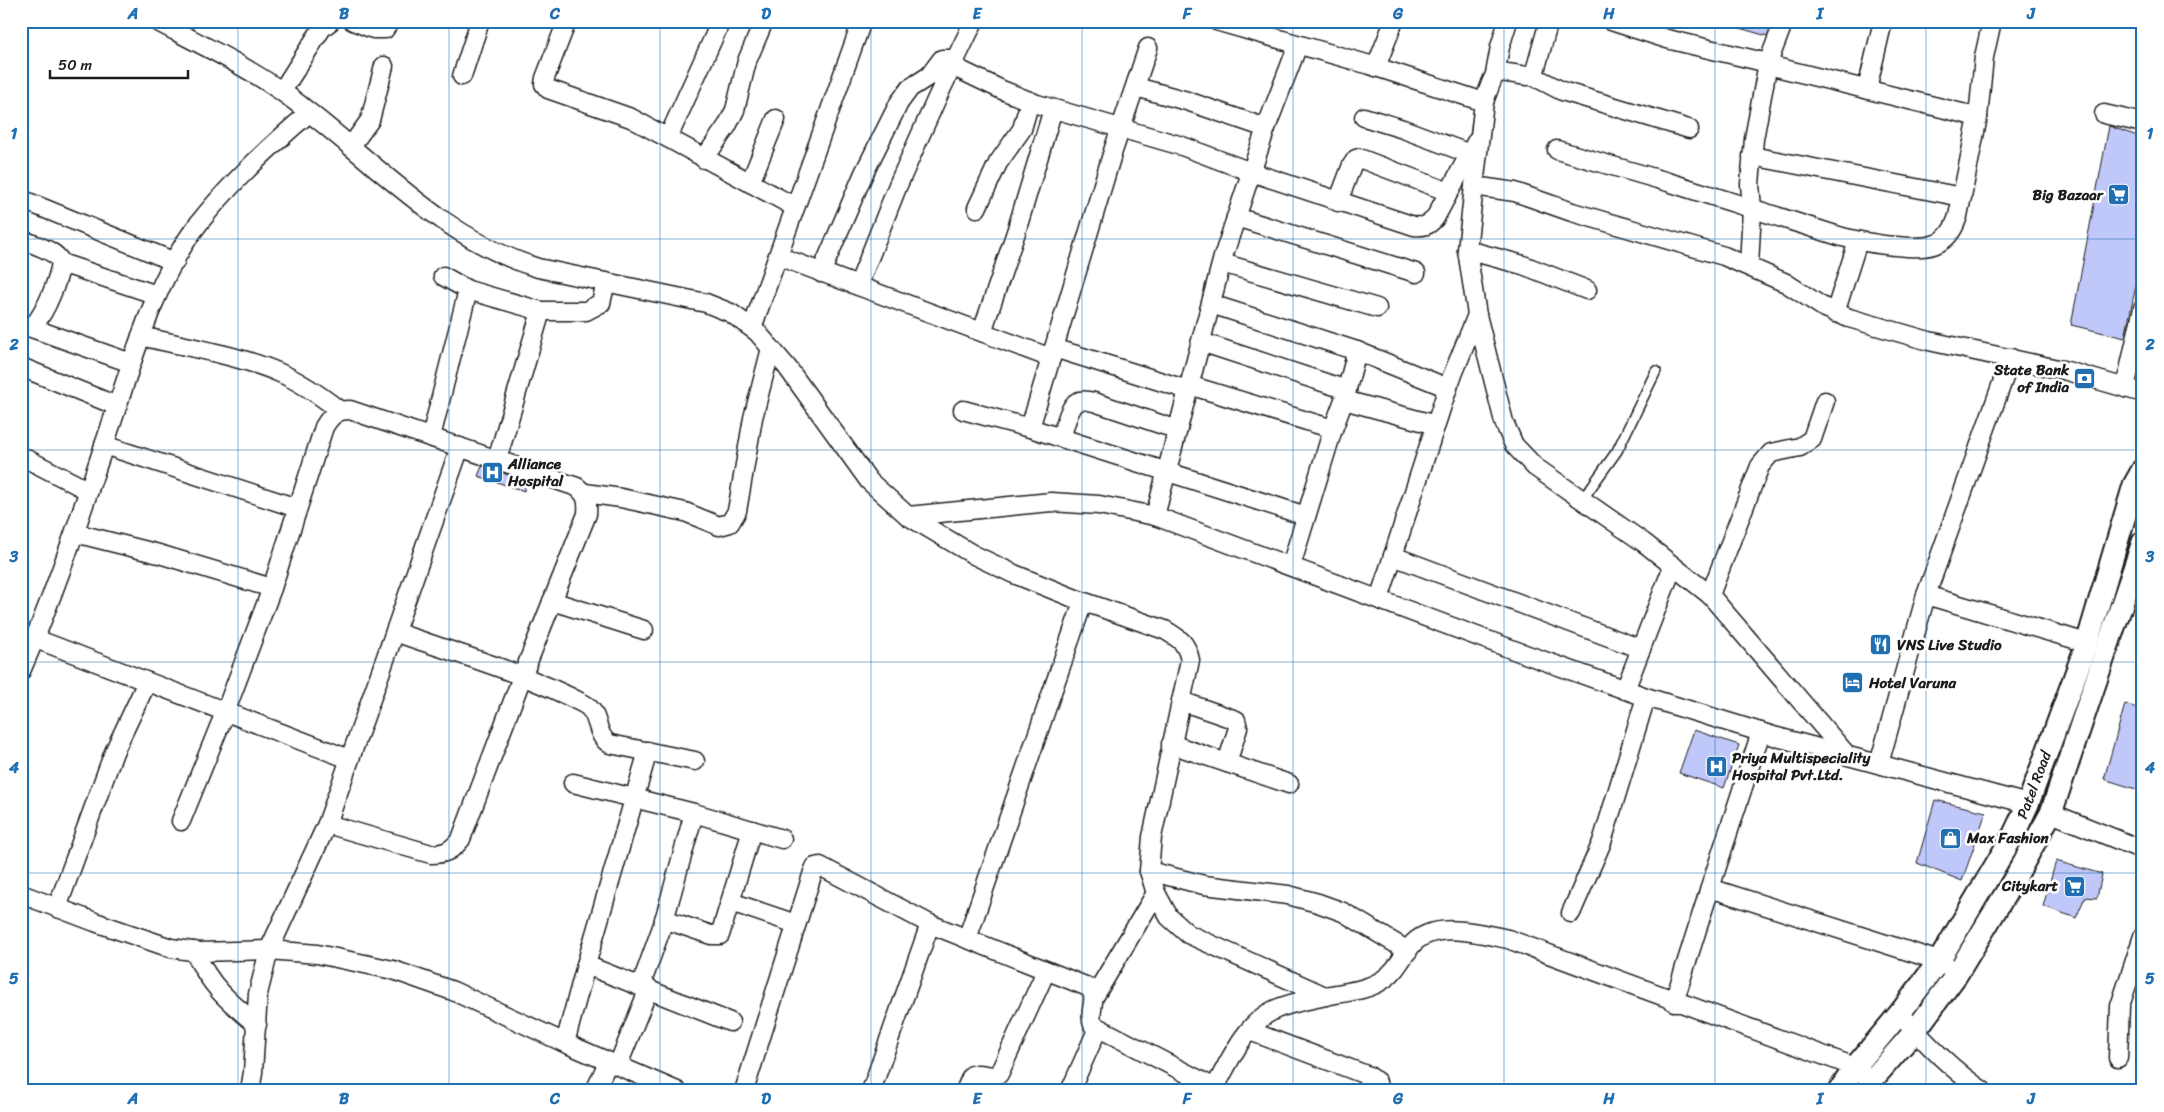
<svg xmlns="http://www.w3.org/2000/svg" width="2164" height="1112" font-family="Sriracha,sans-serif">
  <style>
    .building { fill: #c0c7f9; stroke: #1c1c1c }
    .lines { fill: none; stroke-linecap: round; stroke-linejoin: round }
    .service-casing { stroke: #1c1c1c; stroke-width: 12 }
    .minor-casing { stroke: #1c1c1c; stroke-width: 21 }
    .tertiary-casing { stroke: #1c1c1c; stroke-width: 25 }
    .service { stroke: #fff; stroke-width: 9 }
    .minor { stroke: #fff; stroke-width: 18 }
    .tertiary { stroke: #fff; stroke-width: 21 }
    .grid { fill: none; stroke: #1f6fb2; stroke-width: 1; stroke-opacity: 0.55 }
    .labels { text-anchor: middle; stroke-width: 5; stroke-linejoin: round; paint-order: stroke }
    .poi-label { font-size: 15px; font-weight: bold; fill: #1c1c1c; stroke: #fff; text-anchor: start }
    .street-label { font-size: 15px; fill: #1c1c1c; stroke: #fff }
    .neatline { fill: none; stroke: #1f6fb2; stroke-width: 2 }
    .grid-label { font-size: 16px; text-anchor: middle; font-weight: bold; fill: #1f6fb2 }
  </style>
  <rect width="100%" height="100%" fill="#fff"/>
  <filter id="ink" filterUnits="userSpaceOnUse"><feTurbulence type="fractalNoise" baseFrequency=".02" numOctaves="2"/><feDisplacementMap in="SourceGraphic" scale="10" xChannelSelector="R" yChannelSelector="G"/><feConvolveMatrix kernelMatrix="1 2 1 2 8 2 1 2 1" color-interpolation-filters="sRGB"/></filter>
  <g filter="url(#ink)">
    <g class="building">
      <polygon points="1729,21 1773,21 1767,36 1729,25"/>
      <polygon points="2109,126 2143,138 2143,252 2125,338 2071,325"/>
      <polygon points="482,466 527,481 524,491 478,476"/>
      <polygon points="2125,704 2143,710 2143,776 2139,790 2104,779"/>
      <polygon points="1694,730 1739,745 1724,788 1679,773"/>
      <polygon points="1935,800 1986,812 1962,881 1917,863"/>
      <polygon points="2056,861 2102,874 2097,898 2085,897 2076,918 2043,906"/>
    </g>
    <g class="lines">
      <defs>
        <polyline id="service" points="1582,500 1617,451 1656,371"/>
        <g id="minor">
          <path d="M156 21C198 43 242 64 281 91 366 151 436 237 538 268L706 303 731 313 757 332 787 367 869 481 908 516 974 555 1014 574 1076 599 1165 630C1180 639 1186 642 1190 660L1152 837 1149 871 1156 893 1169 917 1188 934 1325 996"/>
          <polyline points="353,21 373,29 385,29 390,21"/>
          <polyline points="567,21 545,78 544,84 548,89 631,118 795,207"/>
          <polyline points="1216,21 1370,65 1484,102 1474,186 1515,192 1572,212 1724,256 1786,283 1823,307 1849,318 1929,341 2067,371 2143,393"/>
          <polyline points="1611,21 1667,39 1768,63"/>
          <polyline points="1768,65 1978,117"/>
          <path d="M952 66 1002 90 1037 104 1182 146 1251 172 1414 226C1424 227 1428 226 1435 218L1476 142"/>
          <polyline points="1376,67 1394,21"/>
          <polyline points="1495,74 1500,47 1508,21"/>
          <polyline points="1531,75 1562,91 1689,129"/>
          <polyline points="462,76 480,21"/>
          <polyline points="1136,87 1187,101 1266,128"/>
          <polyline points="1867,89 1883,21"/>
          <polyline points="282,91 322,28 331,21"/>
          <path d="M1484 102C1498 64 1492 72 1528 76L1535 71 1549 21"/>
          <polyline points="2104,114 2143,123"/>
          <polyline points="1364,117 1403,129 1470,154"/>
          <polyline points="668,138 721,21"/>
          <polyline points="351,146 370,120 384,66"/>
          <path d="M1557 150 1668 182 1842 237C1860 241 1877 245 1896 246 1926 249 1948 249 1958 216L1978 117 1984 57 1992 21"/>
          <polyline points="1752,156 1962,197"/>
          <polyline points="704,159 727,126 735,110 747,61 764,21"/>
          <polyline points="750,183 776,119"/>
          <polyline points="1474,186 1467,250 1477,315 1504,422 1514,445 1535,467 1643,542 1710,595 1847,755"/>
          <polyline points="21,199 175,262"/>
          <polyline points="1338,202 1352,165 1356,159 1359,158 1449,192"/>
          <polyline points="977,208 998,163 1022,129 1030,101"/>
          <polyline points="1236,217 1416,273"/>
          <path d="M21 239C33 245 57 250 61 263 58 281 46 311 34 325L26 326 21 324"/>
          <polyline points="1467,250 1523,265 1587,290"/>
          <polyline points="778,256 1051,358"/>
          <polyline points="61,263 157,295"/>
          <polyline points="1222,263 1377,308"/>
          <polyline points="1749,266 1752,209 1750,184 1754,139 1768,63 1784,21"/>
          <polyline points="821,273 864,173 899,103 910,88 929,76 942,59 955,59"/>
          <polyline points="443,276 468,290 541,311 586,311 601,303 606,282"/>
          <polyline points="858,286 898,185 937,98 974,21"/>
          <polyline points="1211,304 1357,351 1448,388"/>
          <polyline points="1835,313 1858,241"/>
          <polyline points="26,326 131,363"/>
          <polyline points="752,328 862,21"/>
          <polyline points="982,332 1016,232 1053,109"/>
          <path d="M141 336C185 347 239 355 280 373 301 382 321 396 339 410"/>
          <polyline points="1201,342 1347,390"/>
          <polyline points="1054,348 1188,390"/>
          <polyline points="21,367 117,406"/>
          <polyline points="1189,385 1333,429"/>
          <polyline points="2125,388 2143,308"/>
          <polyline points="1344,400 1436,425"/>
          <polyline points="963,410 1030,428 1306,516"/>
          <polyline points="1030,428 1113,151 1148,48"/>
          <polyline points="431,437 468,290"/>
          <path d="M1061 437C1065 428 1068 408 1077 402 1082 399 1089 401 1094 402L1178 430"/>
          <polyline points="104,445 297,508"/>
          <polyline points="21,456 89,491"/>
          <polyline points="497,460 541,311"/>
          <polyline points="585,493 621,498 685,512 719,526 730,523 737,511 753,418 771,348"/>
          <polyline points="908,516 1051,502 1099,505 1155,516 1522,653 1646,697 1777,737 2028,804"/>
          <polyline points="1155,516 1223,257 1266,128 1298,45"/>
          <polyline points="75,533 159,554 272,588"/>
          <polyline points="1393,556 1641,649"/>
          <polyline points="1291,566 1333,429 1344,400 1357,351"/>
          <polyline points="1710,595 1760,466 1771,453 1800,447 1812,439 1825,401"/>
          <polyline points="1926,595 2087,643"/>
          <polyline points="1379,599 1449,384 1477,315"/>
          <polyline points="552,601 644,630"/>
          <path d="M395 632C458 654 525 673 584 704 601 713 594 735 610 744L695 761"/>
          <polyline points="36,639 349,759"/>
          <path d="M21 671C57 589 84 504 113 419 135 353 156 278 199 223 231 182 269 147 309 113"/>
          <polyline points="1625,690 1673,566"/>
          <polyline points="1181,701 1236,720 1238,728 1227,763"/>
          <polyline points="1761,732 1710,888 1939,961 1949,968"/>
          <polyline points="1171,744 1289,784"/>
          <polyline points="1879,764 1926,595 2011,358"/>
          <polyline points="573,783 694,813 782,839"/>
          <polyline points="2051,813 2143,850"/>
          <path d="M181 821 226 710 272 588 324 427C331 415 337 410 350 410L577 487C587 495 588 501 587 514L522 677 461 839C452 850 446 854 431 854L327 824"/>
          <polyline points="1149,871 1204,885 1288,895 1318,903 1343,912 1408,951"/>
          <polyline points="21,894 95,922 171,948 199,952 269,950 317,954 393,970 453,991 565,1043 677,1091"/>
          <polyline points="731,902 796,924"/>
          <polyline points="57,908 114,752 147,682"/>
          <polyline points="1571,913 1602,842 1646,697"/>
          <polyline points="664,919 711,935 720,935 752,830"/>
          <polyline points="967,939 1083,602"/>
          <path d="M194 951C211 987 227 1000 257 1025"/>
          <polyline points="586,965 730,1022"/>
          <polyline points="641,985 663,924 694,813"/>
          <polyline points="1094,997 1156,893"/>
          <polyline points="1674,1002 1710,888"/>
          <path d="M1900 1013C1925 1043 1951 1069 1983 1091"/>
          <polyline points="1250,1031 1369,1076 1377,1082 1378,1091"/>
          <polyline points="565,1043 586,965 648,751"/>
          <polyline points="2118,1058 2120,1006 2143,936"/>
          <polyline points="618,1065 649,988"/>
          <polyline points="250,1091 253,1072 258,994 269,950 327,824 460,447"/>
          <polyline points="595,1091 608,1062"/>
          <path d="M744 1091 813 872 815 867 820 866 930 924 1088 987C1100 997 1087 1011 1093 1025L1215 1088"/>
          <polyline points="871,1091 930,924"/>
          <path d="M965 1091 972 1075C981 1071 990 1079 999 1074L1046 971"/>
          <polyline points="1070,1091 1098,1028"/>
          <path d="M1213 1091C1229 1063 1244 1024 1274 1010 1291 1002 1309 1000 1326 996 1344 992 1365 991 1381 981 1395 973 1401 959 1410 947 1431 919 1479 933 1508 939L1855 1067 1864 1074"/>
        </g>
        <g id="tertiary">
          <polyline points="1839,1091 1855,1067 1900,1013 1939,961 2014,834 2028,804 2087,643 2134,485 2143,469"/>
          <polyline points="1865,1091 1872,1080 1915,1031 1957,974 2015,878 2051,813 2143,542"/>
        </g>
      </defs>
      <use href="#service" class="service-casing"/>
      <use href="#minor" class="minor-casing"/>
      <use href="#tertiary" class="tertiary-casing"/>
      <use href="#service" class="service"/>
      <use href="#minor" class="minor"/>
      <use href="#tertiary" class="tertiary"/>
    </g>
  </g>
  <path class="grid" d="M238 21V1091M449 21V1091M660 21V1091M871 21V1091M1082 21V1091M1293 21V1091M1504 21V1091M1715 21V1091M1926 21V1091M21 239H2143M21 450H2143M21 662H2143M21 873H2143"/>
  <defs>
    <symbol id="supermarket-square" viewBox="-11 -11 22 22"><rect x="-9" y="-9" width="18" height="18" rx="4" fill="#1f6fb2" stroke="#fff"/><path d="M-6-5.5h2.5l.6 2H6L4.5 2H-2.5L-4.4-4H-6ZM-1.5 3.2a1.3 1.3 0 1 0 .1 0ZM3 3.2a1.3 1.3 0 1 0 .1 0Z" fill="#fff"/></symbol>
    <symbol id="bank-square" viewBox="-11 -11 22 22"><rect x="-9" y="-9" width="18" height="18" rx="4" fill="#1f6fb2" stroke="#fff"/><path d="M-6-4H6V4H-6ZM0-2.3a2.3 2.3 0 1 0 0 4.6a2.3 2.3 0 1 0 0-4.6Z" fill="#fff"/></symbol>
    <symbol id="hospital-square" viewBox="-11 -11 22 22"><rect x="-9" y="-9" width="18" height="18" rx="4" fill="#1f6fb2" stroke="#fff"/><path d="M-5-5h3v3.5h4V-5h3V5h-3V1.5h-4V5h-3Z" fill="#fff"/></symbol>
    <symbol id="restaurant-square" viewBox="-11 -11 22 22"><rect x="-9" y="-9" width="18" height="18" rx="4" fill="#1f6fb2" stroke="#fff"/><path d="M-5-6h1v4h1v-4h1v4h1v-4h1v5L-1.5 .5V6h-2V.5L-5-1ZM5-6V6H3V1.5H1.5Q1.5-4 5-6Z" fill="#fff"/></symbol>
    <symbol id="hotel-square" viewBox="-11 -11 22 22"><rect x="-9" y="-9" width="18" height="18" rx="4" fill="#1f6fb2" stroke="#fff"/><path d="M-6-4.5h1.5V1H6V5H4.5V3h-9V5H-6ZM-4 0a1.8 1.8 0 1 1 3.6 0ZM.5 0V-2.5h3Q6-2.5 6 0Z" fill="#fff"/></symbol>
    <symbol id="shop-square" viewBox="-11 -11 22 22"><rect x="-9" y="-9" width="18" height="18" rx="4" fill="#1f6fb2" stroke="#fff"/><path d="M-5-2.5h2.3a2.7 3.5 0 0 1 5.4 0H5L5.5 6h-11ZM-1.5-2.5h3a1.5 2.3 0 0 0-3 0Z" fill="#fff"/></symbol>
  </defs>
  <g fill-rule="evenodd">
    <use href="#supermarket-square" x="2106" y="182" width="25" height="25"/>
    <use href="#bank-square" x="2072" y="366" width="25" height="25"/>
    <use href="#hospital-square" x="480" y="460" width="25" height="25"/>
    <use href="#restaurant-square" x="1868" y="632" width="25" height="25"/>
    <use href="#hotel-square" x="1840" y="670" width="25" height="25"/>
    <use href="#hospital-square" x="1704" y="754" width="25" height="25"/>
    <use href="#shop-square" x="1938" y="826" width="25" height="25"/>
    <use href="#supermarket-square" x="2062" y="874" width="25" height="25"/>
  </g>
  <g class="labels">
    <g class="poi-label">
      <text x="2103" y="200" text-anchor="end">Big Bazaar</text>
      <text x="2069" y="375" text-anchor="end">State Bank<tspan x="2069" dy="17">of India</tspan></text>
      <text x="508" y="469">Alliance<tspan x="508" dy="17">Hospital</tspan></text>
      <text x="1897" y="650">VNS Live Studio</text>
      <text x="1869" y="688">Hotel Varuna</text>
      <text x="1732" y="763">Priya Multispeciality<tspan x="1732" dy="17">Hospital Pvt.Ltd.</tspan></text>
      <text x="1967" y="843">Max Fashion</text>
      <text x="2058" y="891" text-anchor="end">Citykart</text>
    </g>
    <g class="street-label">
      <text transform="translate(2034 785) rotate(-69)" y="5">Patel Road</text>
    </g>
  </g>
  <rect width="2164" height="1112" fill="none" stroke="#fff" stroke-width="55"/>
  <path d="M50 70v8h138v-8" fill="none" stroke="#1c1c1c" stroke-width="2.5"/>
  <text x="58" y="70" font-size="15" fill="#1c1c1c" stroke="#ffffff" stroke-width="4" paint-order="stroke">50 m</text>
  <rect x="28" y="28" width="2108" height="1056" class="neatline"/>
  <g class="grid-label">
    <text x="133" y="19">A</text>
    <text x="344" y="19">B</text>
    <text x="555" y="19">C</text>
    <text x="766" y="19">D</text>
    <text x="977" y="19">E</text>
    <text x="1187" y="19">F</text>
    <text x="1398" y="19">G</text>
    <text x="1609" y="19">H</text>
    <text x="1820" y="19">I</text>
    <text x="2031" y="19">J</text>
    <text x="14" y="139">1</text>
    <text x="2150" y="139">1</text>
    <text x="14" y="350">2</text>
    <text x="2150" y="350">2</text>
    <text x="14" y="562">3</text>
    <text x="2150" y="562">3</text>
    <text x="14" y="773">4</text>
    <text x="2150" y="773">4</text>
    <text x="14" y="984">5</text>
    <text x="2150" y="984">5</text>
    <text x="133" y="1104">A</text>
    <text x="344" y="1104">B</text>
    <text x="555" y="1104">C</text>
    <text x="766" y="1104">D</text>
    <text x="977" y="1104">E</text>
    <text x="1187" y="1104">F</text>
    <text x="1398" y="1104">G</text>
    <text x="1609" y="1104">H</text>
    <text x="1820" y="1104">I</text>
    <text x="2031" y="1104">J</text>
  </g>
</svg>
